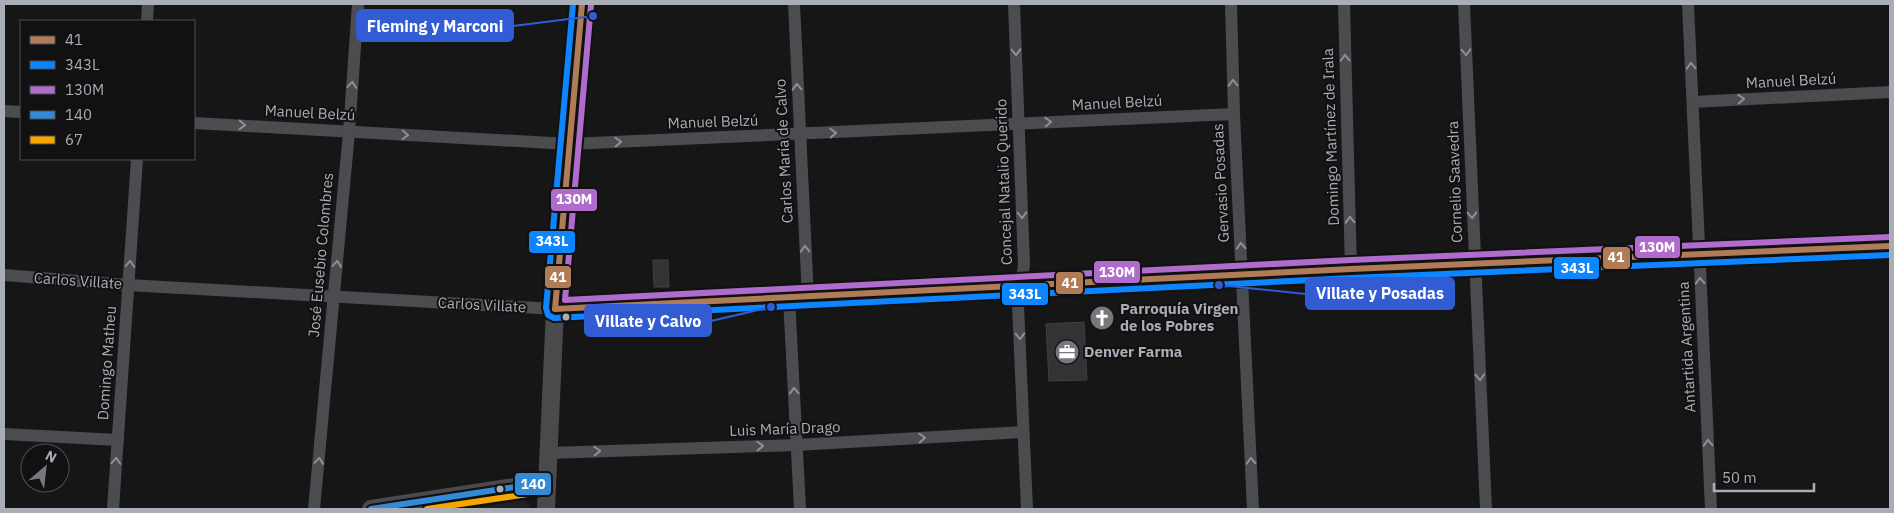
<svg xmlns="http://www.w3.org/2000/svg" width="1894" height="513" font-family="'IBM Plex Sans',sans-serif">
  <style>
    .built { fill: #202022 }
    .building { fill: #323334; stroke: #3f4043 }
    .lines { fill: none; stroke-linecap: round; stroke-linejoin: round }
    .street { stroke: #4b4c4f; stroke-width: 12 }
    .secondary { stroke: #4a4a4d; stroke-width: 18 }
    .bus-1-casing { stroke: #111112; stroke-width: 10 }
    .bus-2-casing { stroke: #111112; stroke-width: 10 }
    .bus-3-casing { stroke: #111112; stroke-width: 10 }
    .bus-4-casing { stroke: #111112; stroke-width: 10 }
    .bus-5-casing { stroke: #111112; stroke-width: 10 }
    .bus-1 { stroke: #b07c57; stroke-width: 6 }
    .bus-2 { stroke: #0d85ff; stroke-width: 6 }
    .bus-3 { stroke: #b06ccc; stroke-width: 6 }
    .bus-4 { stroke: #338bd7; stroke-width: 6 }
    .bus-5 { stroke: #f7a600; stroke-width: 6 }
    .oneway { stroke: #8d9097 }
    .bus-dot { fill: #a9adb6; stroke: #111112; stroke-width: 2 }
    .labels { text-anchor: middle; stroke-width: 4; stroke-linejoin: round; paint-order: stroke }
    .street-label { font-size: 15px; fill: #a9adb6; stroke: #111112 }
    .poi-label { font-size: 15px; font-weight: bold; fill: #a9adb6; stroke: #111112; text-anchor: start }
    .leader { fill: none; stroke: #325cd3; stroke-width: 2 }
    .callout-dot { fill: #325cd3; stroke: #111112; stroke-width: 2 }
    .callout { fill: #325cd3; stroke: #325cd3; stroke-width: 2 }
    .callout-label { font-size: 16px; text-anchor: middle; font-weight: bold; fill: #fff }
    .line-badge { stroke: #111112; stroke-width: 2 }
    .badge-label { font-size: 14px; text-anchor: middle; font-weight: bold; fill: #fff }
  </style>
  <rect width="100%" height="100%" fill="#161617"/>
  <polygon class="built" points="525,500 530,505 529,509 468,509"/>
  <g class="building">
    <polygon points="653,260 668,260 669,287 654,287"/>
    <polygon points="1084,322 1087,380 1049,381 1046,324"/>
  </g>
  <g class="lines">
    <g class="street">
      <polyline points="794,4 808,298"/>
      <polyline points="1014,4 1024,265 1018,306 1027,509"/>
      <polyline points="1231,4 1234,114 1253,509"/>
      <polyline points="1344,4 1351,269"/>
      <polyline points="1464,4 1486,509"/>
      <polyline points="1688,4 1711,509"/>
      <polyline points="147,21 148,4"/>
      <polyline points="1693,102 1890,92"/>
      <polyline points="4,111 21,112"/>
      <polyline points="194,123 569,144 1234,114"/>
      <polyline points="4,275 128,285 555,309"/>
      <polyline points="789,298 800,509"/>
      <polyline points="4,434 118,440"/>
      <polyline points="549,453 797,445 1023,432"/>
      <polyline points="113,509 137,159"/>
      <polyline points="314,509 349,132 358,4"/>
    </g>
    <g class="secondary">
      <polyline points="555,309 1351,269 1890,246"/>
      <polyline points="371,509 547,482"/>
      <polyline points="546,509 555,309 582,4"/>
    </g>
    <defs>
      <polyline id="bus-1" points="582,4 555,309 1351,269 1890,246"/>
      <polyline id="bus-2" points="573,4 546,308 548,315 554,318 1351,278 1890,255"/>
      <polyline id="bus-3" points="591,5 565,300 1351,260 1890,237"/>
      <polyline id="bus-4" points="371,509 547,482"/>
      <polyline id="bus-5" points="427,509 548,491"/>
    </defs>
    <use href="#bus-1" class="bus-1-casing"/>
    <use href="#bus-2" class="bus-2-casing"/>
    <use href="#bus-3" class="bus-3-casing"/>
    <use href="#bus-4" class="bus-4-casing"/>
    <use href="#bus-5" class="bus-5-casing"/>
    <use href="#bus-1" class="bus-1"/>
    <use href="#bus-2" class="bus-2"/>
    <use href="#bus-3" class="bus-3"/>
    <use href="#bus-4" class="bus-4"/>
    <use href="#bus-5" class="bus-5"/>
  </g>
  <defs><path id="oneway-chevron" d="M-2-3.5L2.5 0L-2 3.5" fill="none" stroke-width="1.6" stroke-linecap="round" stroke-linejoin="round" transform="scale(1.25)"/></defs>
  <g class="oneway">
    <use href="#oneway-chevron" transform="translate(1016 52) rotate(88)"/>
    <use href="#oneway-chevron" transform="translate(1466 52) rotate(88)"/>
    <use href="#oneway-chevron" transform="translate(1345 58) rotate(-92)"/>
    <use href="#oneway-chevron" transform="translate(1691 66) rotate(-93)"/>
    <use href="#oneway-chevron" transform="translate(1233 83) rotate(-91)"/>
    <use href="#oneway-chevron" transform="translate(352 85) rotate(-86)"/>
    <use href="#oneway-chevron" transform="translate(797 87) rotate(-92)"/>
    <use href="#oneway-chevron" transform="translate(1741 99) rotate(-3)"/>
    <use href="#oneway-chevron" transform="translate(1048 122) rotate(-3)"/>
    <use href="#oneway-chevron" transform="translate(242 125) rotate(3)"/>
    <use href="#oneway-chevron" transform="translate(833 133) rotate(-3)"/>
    <use href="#oneway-chevron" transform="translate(405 135) rotate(3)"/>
    <use href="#oneway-chevron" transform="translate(618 142) rotate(-2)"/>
    <use href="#oneway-chevron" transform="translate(1022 215) rotate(88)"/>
    <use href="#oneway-chevron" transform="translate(1472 215) rotate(88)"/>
    <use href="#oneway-chevron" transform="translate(1350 220) rotate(-92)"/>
    <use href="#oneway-chevron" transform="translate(1241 246) rotate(-93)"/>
    <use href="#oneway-chevron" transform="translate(805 249) rotate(-93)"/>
    <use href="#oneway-chevron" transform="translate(130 264) rotate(-86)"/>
    <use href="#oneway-chevron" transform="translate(337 264) rotate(-85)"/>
    <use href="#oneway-chevron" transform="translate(1700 281) rotate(-93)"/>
    <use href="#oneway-chevron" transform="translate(1020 336) rotate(88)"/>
    <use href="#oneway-chevron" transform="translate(1480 377) rotate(87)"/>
    <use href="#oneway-chevron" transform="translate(794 391) rotate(-93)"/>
    <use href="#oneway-chevron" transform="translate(922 438) rotate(-3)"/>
    <use href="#oneway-chevron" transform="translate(1708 443) rotate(-93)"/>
    <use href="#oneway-chevron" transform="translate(760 446) rotate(-2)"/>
    <use href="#oneway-chevron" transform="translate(597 451) rotate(-2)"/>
    <use href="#oneway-chevron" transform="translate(116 461) rotate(-86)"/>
    <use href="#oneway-chevron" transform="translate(319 461) rotate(-85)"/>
    <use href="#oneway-chevron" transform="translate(1251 461) rotate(-93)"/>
  </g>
  <defs>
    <symbol id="church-disc" viewBox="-11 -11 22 22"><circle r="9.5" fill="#76787e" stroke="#111112"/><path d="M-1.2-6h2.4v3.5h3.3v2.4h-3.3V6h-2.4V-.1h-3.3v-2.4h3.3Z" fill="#fff"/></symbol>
    <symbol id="office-disc" viewBox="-11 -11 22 22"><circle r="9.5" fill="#76787e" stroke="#111112"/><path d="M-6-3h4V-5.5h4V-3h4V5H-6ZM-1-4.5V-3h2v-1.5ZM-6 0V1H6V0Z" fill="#fff"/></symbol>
  </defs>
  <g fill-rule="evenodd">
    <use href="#church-disc" x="1088" y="304" width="28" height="28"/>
    <use href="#office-disc" x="1053" y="338" width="28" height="28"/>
  </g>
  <g class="bus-dot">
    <circle cx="566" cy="317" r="4.5"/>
    <circle cx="500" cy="489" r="4.5"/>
  </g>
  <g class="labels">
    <g class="street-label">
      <text transform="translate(1791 81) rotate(-3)" y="5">Manuel Belzú</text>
      <text transform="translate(1117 103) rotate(-3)" y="5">Manuel Belzú</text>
      <text transform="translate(310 113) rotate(3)" y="5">Manuel Belzú</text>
      <text transform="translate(713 122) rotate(-2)" y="5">Manuel Belzú</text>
      <text transform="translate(1331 137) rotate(-92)" y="5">Domingo Martínez de Irala</text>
      <text transform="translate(784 151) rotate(-93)" y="5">Carlos María de Calvo</text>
      <text transform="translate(1004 182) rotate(-92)" y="5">Concejal Natalio Querido</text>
      <text transform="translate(1455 182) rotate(-92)" y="5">Cornelio Saavedra</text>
      <text transform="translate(1221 183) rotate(-93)" y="5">Gervasio Posadas</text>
      <text transform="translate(321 255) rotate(-85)" y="5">José Eusebio Colombres</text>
      <text transform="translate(78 281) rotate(4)" y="5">Carlos Villate</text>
      <text transform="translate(482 305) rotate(3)" y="5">Carlos Villate</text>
      <text transform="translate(1687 347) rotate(-93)" y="5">Antartida Argentina</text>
      <text transform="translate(107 363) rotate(-86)" y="5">Domingo Matheu</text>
      <text transform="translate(785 429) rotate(-2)" y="5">Luis María Drago</text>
    </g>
    <g class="poi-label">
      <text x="1120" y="314">Parroquía Virgen<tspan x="1120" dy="17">de los Pobres</tspan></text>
      <text x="1084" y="357">Denver Farma</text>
    </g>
  </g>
  <path class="leader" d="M593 16L513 26M1219 285L1306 294M771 307L711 321"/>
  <g class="callout-dot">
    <circle cx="593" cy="16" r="5"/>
    <circle cx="1219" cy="285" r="5"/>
    <circle cx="771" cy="307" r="5"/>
  </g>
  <g class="callout">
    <rect x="357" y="10" width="156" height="31" rx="5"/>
    <rect x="1306" y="278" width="148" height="31" rx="5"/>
    <rect x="585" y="305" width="126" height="31" rx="5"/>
  </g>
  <g class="callout-label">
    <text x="435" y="32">Fleming y Marconi</text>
    <text x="1380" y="299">Villate y Posadas</text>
    <text x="648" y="327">Villate y Calvo</text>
  </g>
  <g class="line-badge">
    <rect x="550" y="188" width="48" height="24" rx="5" fill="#b06ccc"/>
    <rect x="528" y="230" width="48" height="24" rx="5" fill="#0d85ff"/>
    <rect x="1634" y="235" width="47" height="24" rx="5" fill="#b06ccc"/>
    <rect x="1602" y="246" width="29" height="24" rx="5" fill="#b07c57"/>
    <rect x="1553" y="256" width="47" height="24" rx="5" fill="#0d85ff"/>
    <rect x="1093" y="260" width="48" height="24" rx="5" fill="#b06ccc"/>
    <rect x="544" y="265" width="28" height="24" rx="5" fill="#b07c57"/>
    <rect x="1055" y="271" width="29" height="24" rx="5" fill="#b07c57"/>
    <rect x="1001" y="282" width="48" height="24" rx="5" fill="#0d85ff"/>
    <rect x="514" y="472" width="38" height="24" rx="5" fill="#338bd7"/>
  </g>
  <g class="badge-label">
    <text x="574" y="204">130M</text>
    <text x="552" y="246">343L</text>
    <text x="1657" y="252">130M</text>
    <text x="1616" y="262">41</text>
    <text x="1577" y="273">343L</text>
    <text x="1117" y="277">130M</text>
    <text x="558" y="282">41</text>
    <text x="1070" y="288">41</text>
    <text x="1025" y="299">343L</text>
    <text x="533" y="489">140</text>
  </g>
  <rect width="1894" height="513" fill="none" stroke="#a9adb6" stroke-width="10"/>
  <rect x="20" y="20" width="175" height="140" fill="#111112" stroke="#4e4f54"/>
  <rect x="30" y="36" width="25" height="8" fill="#b07c57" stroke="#4e4f54"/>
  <text x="65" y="45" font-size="15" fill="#a9adb6">41</text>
  <rect x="30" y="61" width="25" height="8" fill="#0d85ff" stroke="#4e4f54"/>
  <text x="65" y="70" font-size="15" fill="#a9adb6">343L</text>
  <rect x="30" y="86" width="25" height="8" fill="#b06ccc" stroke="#4e4f54"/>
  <text x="65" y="95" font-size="15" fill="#a9adb6">130M</text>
  <rect x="30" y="111" width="25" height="8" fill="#338bd7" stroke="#4e4f54"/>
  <text x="65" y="120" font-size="15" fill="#a9adb6">140</text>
  <rect x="30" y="136" width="25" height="8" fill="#f7a600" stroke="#4e4f54"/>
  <text x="65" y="145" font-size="15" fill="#a9adb6">67</text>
  <g transform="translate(45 468) rotate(28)"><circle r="24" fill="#111112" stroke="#4e4f54"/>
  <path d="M0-4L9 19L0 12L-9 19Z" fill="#76787e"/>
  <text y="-8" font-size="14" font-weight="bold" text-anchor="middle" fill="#a9adb6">N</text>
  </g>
  <path d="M1714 483v8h100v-8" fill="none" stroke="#a9adb6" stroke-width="2.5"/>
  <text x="1722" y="483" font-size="15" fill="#a9adb6" stroke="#111112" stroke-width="4" paint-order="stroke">50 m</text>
</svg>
